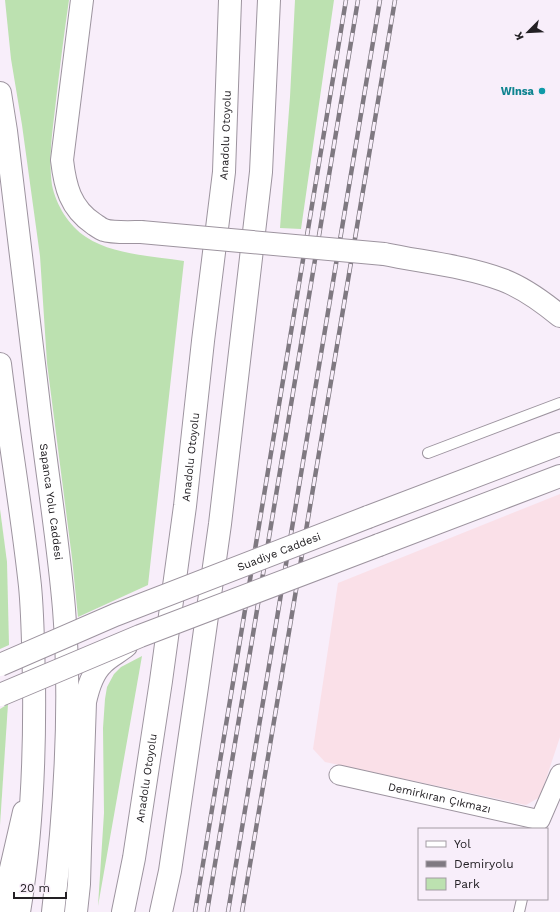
<svg xmlns="http://www.w3.org/2000/svg" width="560" height="912" font-family="'Work Sans',sans-serif">
  <style>
    .industrial { fill: #fae0e8 }
    .green { fill: #bce1b0 }
    .lines { fill: none; stroke-linecap: round; stroke-linejoin: round }
    .service-casing { stroke: #9d949f; stroke-width: 12 }
    .minor-casing { stroke: #9d949f; stroke-width: 21 }
    .tertiary-casing { stroke: #9d949f; stroke-width: 24 }
    .primary-casing { stroke: #9d949f; stroke-width: 24 }
    .trunk-casing { stroke: #9d949f; stroke-width: 24 }
    .motorway-casing { stroke: #9d949f; stroke-width: 24 }
    .service { stroke: #fff; stroke-width: 10 }
    .minor { stroke: #fff; stroke-width: 19 }
    .tertiary { stroke: #fff; stroke-width: 22 }
    .primary { stroke: #fff; stroke-width: 22 }
    .trunk { stroke: #fff; stroke-width: 22 }
    .motorway { stroke: #fff; stroke-width: 22 }
    .rail-casing { stroke: #7f7981; stroke-width: 4.5 }
    .rail { stroke: #f8eefa; stroke-width: 3; stroke-dasharray: 9; stroke-linecap: butt }
    .tertiary-bridge-casing { stroke: #9d949f; stroke-width: 24; stroke-linecap: butt }
    .primary-bridge-casing { stroke: #9d949f; stroke-width: 24; stroke-linecap: butt }
    .tertiary-bridge { stroke: #fff; stroke-width: 22 }
    .primary-bridge { stroke: #fff; stroke-width: 22 }
    .culture-dot { fill: #0f9aa8; stroke: #f8eefa; stroke-width: 1.5 }
    .labels { text-anchor: middle; stroke-width: 4; stroke-linejoin: round; paint-order: stroke }
    .culture-label { font-size: 11px; font-weight: bold; fill: #0d838f; stroke: #f8eefa; text-anchor: end }
    .street-label { font-size: 11px; fill: #232024; stroke: #f8eefa }
  </style>
  <rect width="100%" height="100%" fill="#f8eefa"/>
  <polygon class="industrial" points="560,494 560,737 540,797 526,805 325,762 313,749 338,583"/>
  <g class="green">
    <path d="M5 0H69C64 33 60 67 56 100 53 128 48 156 52 185 56 205 69 226 86 237 113 255 153 256 184 261L148 585 78 617 72 558 47 363 40 256 22 125 11 59Z"/>
    <polygon points="295,0 334,0 301,229 280,228 290,97"/>
    <polygon points="0,509 7,562 9,645 0,649"/>
    <polygon points="142,656 98,906 104,813 103,728 105,699 107,687 114,674 121,667"/>
    <polygon points="8,704 0,825 0,709"/>
  </g>
  <g class="lines">
    <defs>
      <g id="service">
        <polyline points="428,453 560,403"/>
        <polyline points="519,912 522,899"/>
      </g>
      <g id="minor">
        <path id="s1" d="M339 775 540 820 560 774"/>
      </g>
      <g id="tertiary">
        <path d="M82 0 62 160C65 186 70 208 94 224 97 226 101 229 104 230 112 233 132 232 141 232"/>
        <path d="M384 254C422 262 466 266 503 280 524 288 543 302 560 316"/>
      </g>
      <g id="primary">
        <polyline points="368,517 560,444"/>
        <polyline points="379,545 560,476"/>
        <polyline points="1,912 24,812"/>
        <path d="M76 912 79 884 80 848 85 702C88 688 92 673 103 663 110 656 119 652 126 646"/>
      </g>
      <g id="trunk">
        <path id="s2" d="M0 93 6 131C17 219 27 308 38 397 46 468 58 538 64 609 72 709 65 812 53 912"/>
        <path d="M0 364C9 438 22 512 30 586 33 617 33 648 34 680 35 758 32 835 19 912"/>
      </g>
      <g id="motorway">
        <path id="s3" d="M123 912 134 858 161 681 185 506 203 341 224 172 230 0"/>
        <polyline points="161,912 170,871 197,687 220,524 261,172 269,0"/>
      </g>
    </defs>
    <use href="#service" class="service-casing"/>
    <use href="#minor" class="minor-casing"/>
    <use href="#tertiary" class="tertiary-casing"/>
    <use href="#primary" class="primary-casing"/>
    <use href="#trunk" class="trunk-casing"/>
    <use href="#motorway" class="motorway-casing"/>
    <use href="#service" class="service"/>
    <use href="#minor" class="minor"/>
    <use href="#tertiary" class="tertiary"/>
    <use href="#primary" class="primary"/>
    <use href="#trunk" class="trunk"/>
    <use href="#motorway" class="motorway"/>
    <defs>
      <g id="rail">
        <polyline points="195,912 346,0"/>
        <polyline points="207,912 358,0"/>
        <polyline points="228,912 380,0"/>
        <polyline points="242,912 395,0"/>
      </g>
    </defs>
    <use href="#rail" class="rail-casing"/>
    <use href="#rail" class="rail"/>
    <defs>
      <polyline id="tertiary-bridge" points="141,232 384,254"/>
      <g id="primary-bridge">
        <path id="s4" d="M0 665 115 615 368 517"/>
        <polyline points="0,695 140,636 379,545"/>
      </g>
    </defs>
    <use href="#tertiary-bridge" class="tertiary-bridge-casing"/>
    <use href="#primary-bridge" class="primary-bridge-casing"/>
    <use href="#tertiary-bridge" class="tertiary-bridge"/>
    <use href="#primary-bridge" class="primary-bridge"/>
  </g>
  <circle class="culture-dot" cx="542" cy="91" r="4"/>
  <g class="labels">
    <g class="culture-label">
      <text x="534" y="95">Winsa</text>
    </g>
    <g class="street-label">
      <text dy="4" stroke="none"><textPath href="#s3" startOffset="784">Anadolu Otoyolu</textPath></text>
      <text dy="4" stroke="none"><textPath href="#s3" startOffset="460">Anadolu Otoyolu</textPath></text>
      <text dy="4" stroke="none"><textPath href="#s2" startOffset="412">Sapanca Yolu Caddesi</textPath></text>
      <text dy="4" stroke="none"><textPath href="#s4" startOffset="301">Suadiye Caddesi</textPath></text>
      <text dy="4" stroke="none"><textPath href="#s3" startOffset="136">Anadolu Otoyolu</textPath></text>
      <text dy="4" stroke="none"><textPath href="#s1" startOffset="103">Demirkıran Çıkmazı</textPath></text>
    </g>
  </g>
  <rect x="418" y="828" width="130" height="72" fill="#f8eefa" stroke="#a39ca4"/>
  <rect x="426" y="841" width="20" height="6" fill="#ffffff" stroke="#a39ca4"/>
  <text x="454" y="848" font-size="12" fill="#232024">Yol</text>
  <rect x="426" y="861" width="20" height="6" fill="#7f7981" stroke="#a39ca4"/>
  <text x="454" y="868" font-size="12" fill="#232024">Demiryolu</text>
  <rect x="426" y="878" width="20" height="12" fill="#bce1b0" stroke="#a39ca4"/>
  <text x="454" y="888" font-size="12" fill="#232024">Park</text>
  <g transform="translate(528 32) rotate(246)" stroke="#f8eefa" stroke-width="3" paint-order="stroke">
  <path d="M0-3L7 15L0 10L-7 15Z" fill="#232024"/>
  <text y="-6" font-size="11" font-weight="bold" text-anchor="middle" fill="#232024">K</text>
  </g>
  <path d="M14 892v6h52v-6" fill="none" stroke="#232024" stroke-width="2"/>
  <text x="20" y="892" font-size="12" fill="#232024" stroke="#f8eefa" stroke-width="3" paint-order="stroke">20 m</text>
</svg>
